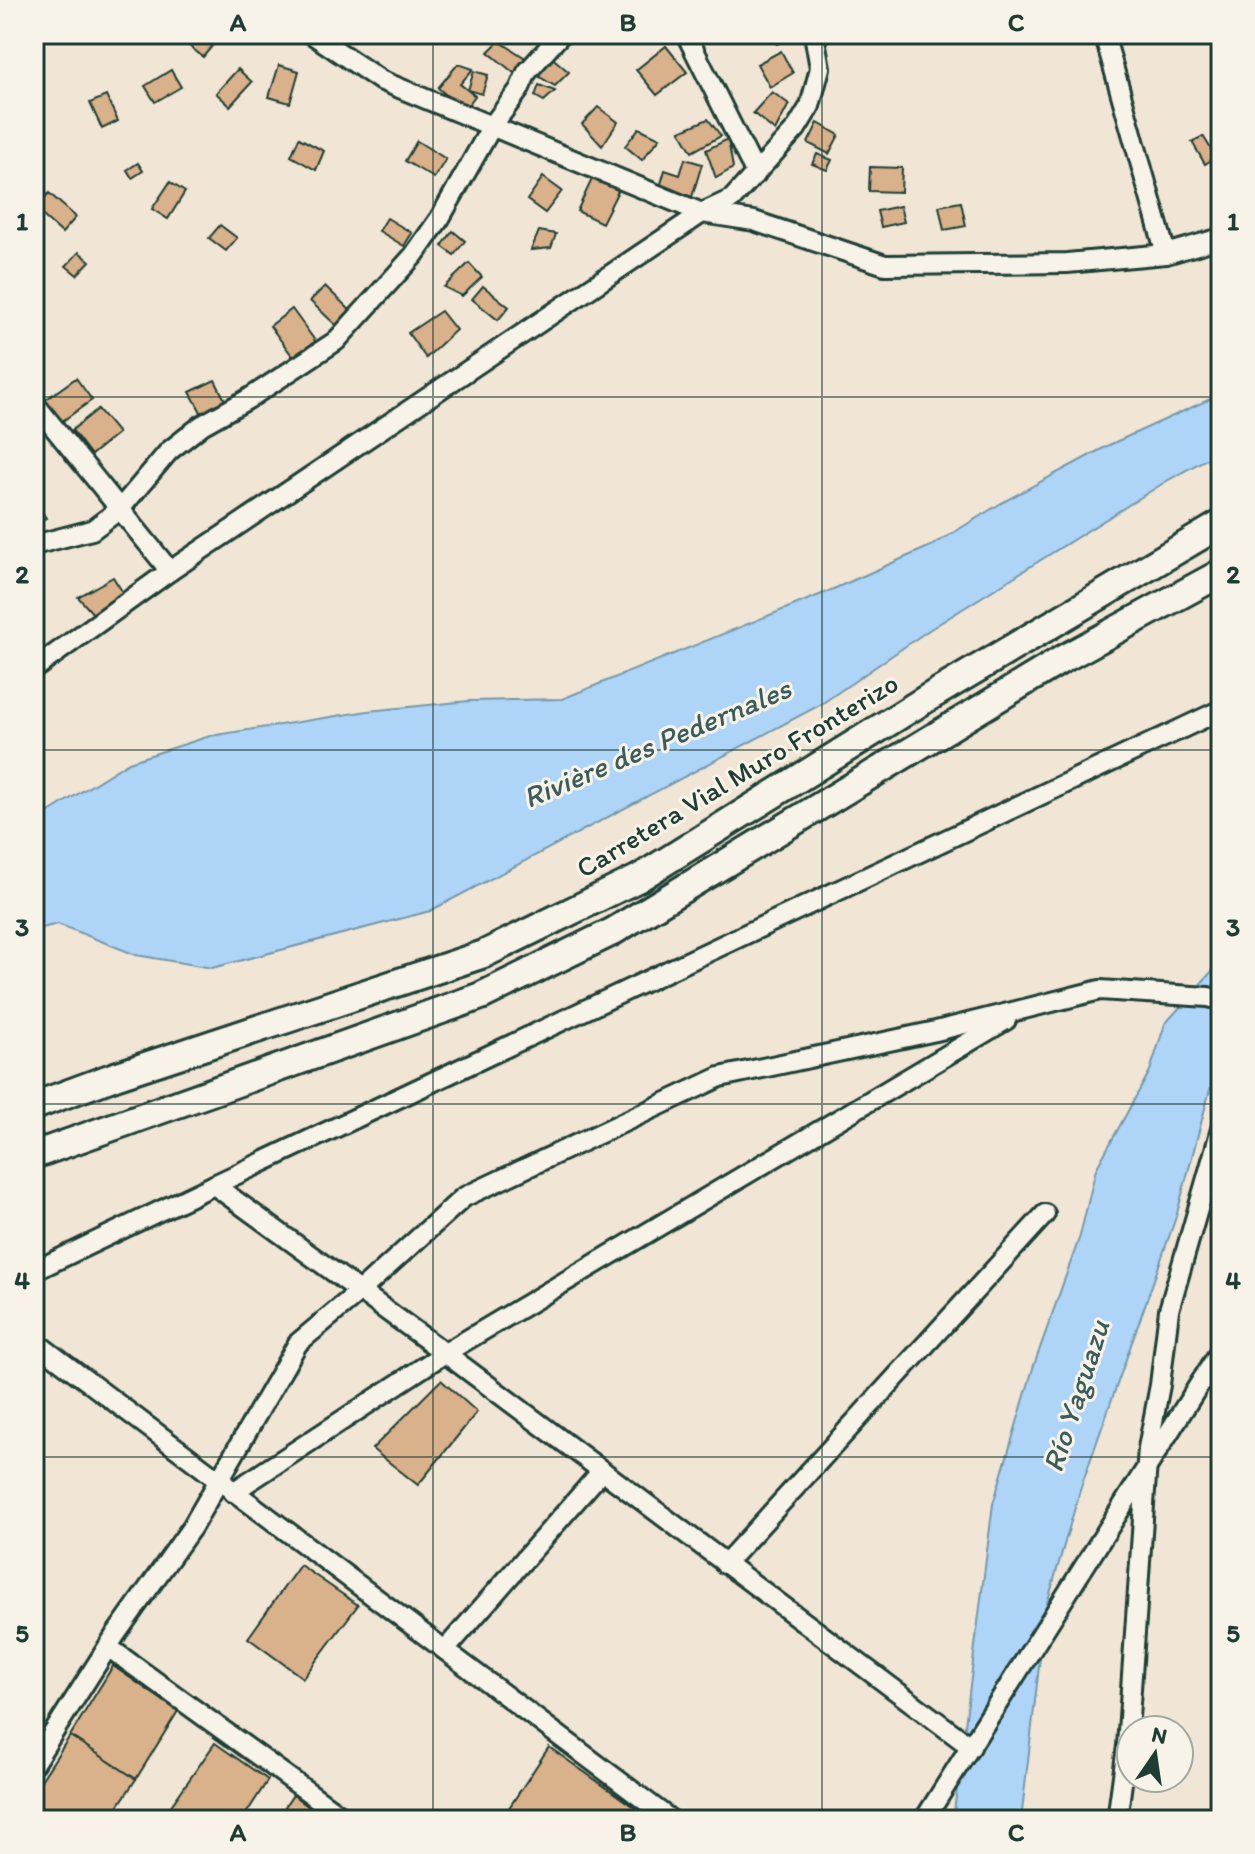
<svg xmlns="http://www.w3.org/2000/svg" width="1255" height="1854" font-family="Itim,sans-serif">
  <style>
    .water { fill: #aed5f8; stroke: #7598aa; stroke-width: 2 }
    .building { fill: #d9b18a; stroke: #1f3d34; stroke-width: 2 }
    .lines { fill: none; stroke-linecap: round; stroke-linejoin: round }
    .street-casing { stroke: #1f3d34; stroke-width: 24 }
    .secondary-casing { stroke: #1f3d34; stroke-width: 32 }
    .street { stroke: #f7f3e8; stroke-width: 18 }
    .secondary { stroke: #f7f3e8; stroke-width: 26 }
    .grid { fill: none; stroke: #1f3d34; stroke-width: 2; stroke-opacity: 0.55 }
    .labels { text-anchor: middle; stroke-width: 6; stroke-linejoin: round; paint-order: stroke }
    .street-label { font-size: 28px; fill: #1f3d34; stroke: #f7f3e8 }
    .water-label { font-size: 30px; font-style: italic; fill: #3c5b5b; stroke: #f7f3e8 }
    .neatline { fill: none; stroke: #1f3d34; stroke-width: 3 }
    .grid-label { font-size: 26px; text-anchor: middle; font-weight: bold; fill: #1f3d34 }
  </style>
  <rect width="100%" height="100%" fill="#f1e6d5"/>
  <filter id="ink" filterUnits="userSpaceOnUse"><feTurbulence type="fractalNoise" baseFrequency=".0125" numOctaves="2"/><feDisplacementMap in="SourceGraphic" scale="16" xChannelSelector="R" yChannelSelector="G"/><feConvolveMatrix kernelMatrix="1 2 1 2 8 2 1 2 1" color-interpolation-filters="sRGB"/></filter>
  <g filter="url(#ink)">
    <g class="water">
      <polygon points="1221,394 1221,451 1170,479 929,630 820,705 430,911 212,968 136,955 58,924 34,930 34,814 44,815 129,762 210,736 368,711 469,701 562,699 822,594 933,545 1003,502 1109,445"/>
      <polygon points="1221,961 1221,1060 1216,1067 1176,1217 1081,1487 1046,1607 1021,1820 953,1820 993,1504 1034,1365 1080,1236 1096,1169 1150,1071 1165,1024"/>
    </g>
    <g class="building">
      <polygon points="189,34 222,34 203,57 183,41"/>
      <polygon points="772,34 796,34 777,44"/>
      <polygon points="499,41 530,61 519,77 488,52"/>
      <polygon points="666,46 687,72 657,95 636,70"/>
      <polygon points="781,51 793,73 770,87 757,64"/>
      <polygon points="549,55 569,72 555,86 533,73"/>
      <polygon points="458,64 473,69 460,84 475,96 464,110 438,88"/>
      <polygon points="279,65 299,71 290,103 269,97"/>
      <polygon points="238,69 252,82 230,106 216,93"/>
      <polygon points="171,70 181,87 155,102 145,86"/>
      <polygon points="474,71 488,75 482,94 468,90"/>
      <polygon points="539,85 555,91 544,101 535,96"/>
      <polygon points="772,92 789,104 775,131 753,113"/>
      <polygon points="106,96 118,121 102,129 90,103"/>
      <polygon points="598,107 618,122 602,146 582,124"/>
      <polygon points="708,119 721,136 692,152 680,131"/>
      <polygon points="818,123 839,135 829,154 808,143"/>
      <polygon points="639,128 660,138 642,160 625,146"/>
      <polygon points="1203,136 1216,157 1205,164 1192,142"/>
      <polygon points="299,138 324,151 316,170 291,156"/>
      <polygon points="728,139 733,168 716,178 706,150"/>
      <polygon points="417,141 446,159 434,178 405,161"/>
      <polygon points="817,154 832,160 827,170 812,164"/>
      <polygon points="685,159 702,164 692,197 660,187 665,170 680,175"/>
      <polygon points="138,163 143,171 132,178 127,170"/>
      <polygon points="870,167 902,168 901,192 869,191"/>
      <polygon points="543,177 562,191 545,213 527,200"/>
      <polygon points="593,177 619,189 602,223 577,211"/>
      <polygon points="170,182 185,192 168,219 152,209"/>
      <polygon points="49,193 76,217 62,233 35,209"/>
      <polygon points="961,202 966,226 944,230 939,206"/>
      <polygon points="900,206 904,222 881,227 877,211"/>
      <polygon points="387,218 412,233 404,246 379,231"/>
      <polygon points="220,225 237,238 226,251 209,238"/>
      <polygon points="453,231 465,241 454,255 442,246"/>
      <polygon points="539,231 556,234 551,248 531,250"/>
      <polygon points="79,252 90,261 77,275 66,266"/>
      <polygon points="469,263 482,277 462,296 444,287"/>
      <polygon points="325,286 352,312 338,327 310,301"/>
      <polygon points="483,286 509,307 498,320 472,299"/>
      <polygon points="292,309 316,342 294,358 270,326"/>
      <polygon points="441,311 456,330 426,358 408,333"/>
      <polygon points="76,378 92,400 61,422 45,400"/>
      <polygon points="215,380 226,402 202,414 190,392"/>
      <polygon points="98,409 118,433 91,455 72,430"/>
      <polygon points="34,499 46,518 34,524"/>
      <polygon points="113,577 125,596 94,615 78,597"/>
      <polygon points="441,1380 477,1412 418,1485 372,1449"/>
      <polygon points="300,1565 358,1605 303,1678 248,1638"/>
      <polygon points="113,1666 178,1711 136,1779 70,1736"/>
      <polygon points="70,1736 136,1779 109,1820 41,1820 34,1815 34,1791"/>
      <polygon points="215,1743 268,1780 242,1820 161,1820"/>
      <polygon points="549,1747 652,1820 501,1820"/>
      <polygon points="293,1795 326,1820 276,1820"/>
    </g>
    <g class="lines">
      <defs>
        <g id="street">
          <polyline points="312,34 380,80 702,213 754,221 885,265 1067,263 1166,254 1221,238"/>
          <polyline points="686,34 756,174"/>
          <polyline points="1104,34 1166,254"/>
          <polyline points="34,403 170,571"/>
          <polyline points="34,545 92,530 120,509 169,451 202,425 248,399 336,341 414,255 440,218 492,126 519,90 527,72 561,34"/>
          <polyline points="34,669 170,571 702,213 732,199 796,129 810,106 820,68 814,34"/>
          <polyline points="214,1185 1221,710"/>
          <polyline points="34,1271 214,1185 445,1353 971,1747"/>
          <polyline points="34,1341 671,1820"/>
          <polyline points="233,1492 445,1353 1006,1020"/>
          <polyline points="725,1564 1045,1214"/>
          <polyline points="108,1647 347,1820"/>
          <polyline points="445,1650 601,1472"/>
          <polyline points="34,1763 116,1634 192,1527 298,1343 359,1292 464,1197 720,1077 936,1031 1100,990 1208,997 1221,1000"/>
          <polyline points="924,1820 1221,1350"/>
          <polyline points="1117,1820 1127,1746 1148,1448 1160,1385 1169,1310 1221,1129"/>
        </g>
        <g id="secondary">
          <polyline points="34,1106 115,1076 484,954 639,878 926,699 1221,524"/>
          <polyline points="34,1155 481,996 612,932 1061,660 1221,573"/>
        </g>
      </defs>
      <use href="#street" class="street-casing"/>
      <use href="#secondary" class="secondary-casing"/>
      <use href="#street" class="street"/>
      <use href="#secondary" class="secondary"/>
    </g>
  </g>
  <path class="grid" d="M433 34V1820M822 34V1820M34 397H1221M34 750H1221M34 1104H1221M34 1457H1221"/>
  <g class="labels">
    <g class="street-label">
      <text transform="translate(737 775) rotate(-31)" y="10">Carretera Vial Muro Fronterizo</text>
    </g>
    <g class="water-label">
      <text transform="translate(657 743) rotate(-23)" y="10">Rivière des Pedernales</text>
      <text transform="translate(1076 1396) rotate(-72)" y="10">Río Yaguazu</text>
    </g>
  </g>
  <rect width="1255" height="1854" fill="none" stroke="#f7f3e8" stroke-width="88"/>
  <g transform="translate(1155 1754) rotate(13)"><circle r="38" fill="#f7f3e8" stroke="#a1aaa0" stroke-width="2"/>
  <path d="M0-6L14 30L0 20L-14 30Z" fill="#1f3d34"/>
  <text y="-12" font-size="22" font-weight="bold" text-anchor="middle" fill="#1f3d34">N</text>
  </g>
  <rect x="44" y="44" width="1167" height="1766" class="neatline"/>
  <g class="grid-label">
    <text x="238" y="31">A</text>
    <text x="628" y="31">B</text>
    <text x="1016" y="31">C</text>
    <text x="22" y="230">1</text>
    <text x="1233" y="230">1</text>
    <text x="22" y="583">2</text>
    <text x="1233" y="583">2</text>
    <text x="22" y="936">3</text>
    <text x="1233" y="936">3</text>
    <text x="22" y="1289">4</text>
    <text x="1233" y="1289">4</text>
    <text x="22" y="1642">5</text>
    <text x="1233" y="1642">5</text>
    <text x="238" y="1841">A</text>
    <text x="628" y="1841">B</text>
    <text x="1016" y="1841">C</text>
  </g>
</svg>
